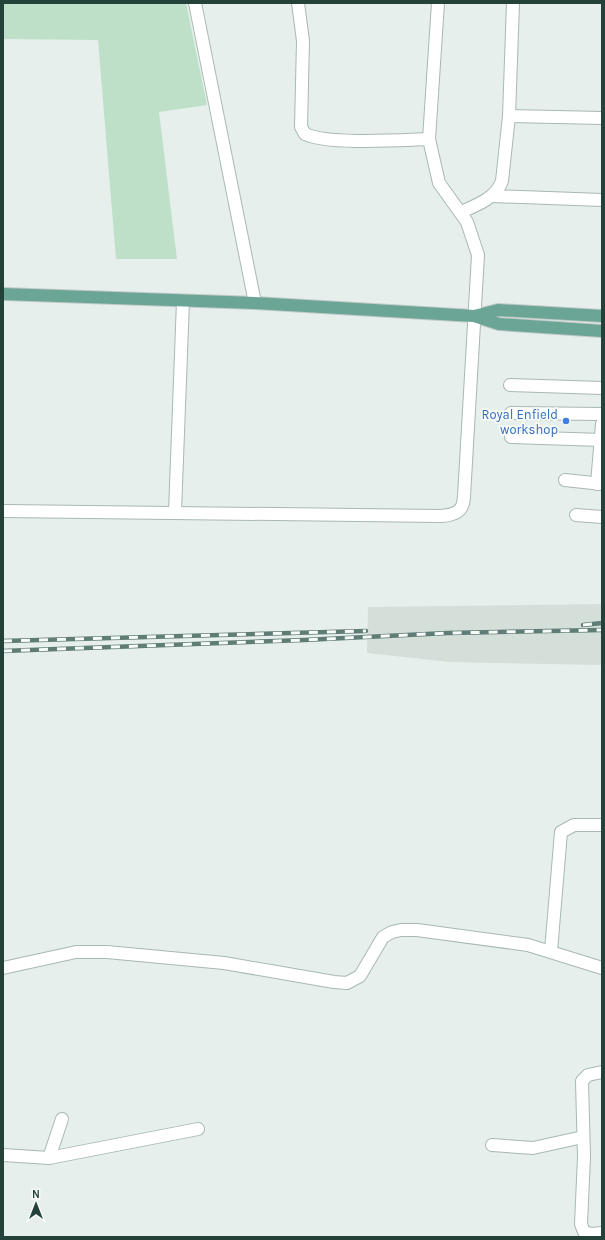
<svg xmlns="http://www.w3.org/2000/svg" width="605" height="1240" font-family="Karla,sans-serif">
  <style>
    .built { fill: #d4dfda }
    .green { fill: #bfe0c8 }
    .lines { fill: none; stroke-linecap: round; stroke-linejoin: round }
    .minor-casing { stroke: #a8b8b2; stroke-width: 14 }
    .major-casing { stroke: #c2cac8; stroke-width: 14 }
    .minor { stroke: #fff; stroke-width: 12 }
    .major { stroke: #6aa596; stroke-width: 12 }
    .rail-casing { stroke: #5f7d75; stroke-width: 4.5 }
    .rail { stroke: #f7fbf9; stroke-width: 3; stroke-dasharray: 9; stroke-linecap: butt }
    .shop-dot { fill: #3f7fe0; stroke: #f7fbf9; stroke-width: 1.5 }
    .labels { text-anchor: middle; stroke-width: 3.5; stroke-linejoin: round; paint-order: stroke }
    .shop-label { font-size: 13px; fill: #366cbe; stroke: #f7fbf9; text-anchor: end }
  </style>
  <rect width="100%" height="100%" fill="#e6efeb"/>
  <polygon class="built" points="602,604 602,665 450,662 367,653 368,607"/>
  <polygon class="green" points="3,3 186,3 207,105 159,112 177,259 116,259 98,40 3,39"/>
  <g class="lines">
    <defs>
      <g id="minor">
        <polyline points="195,3 255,303"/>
        <path d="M298 3 303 41 301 127 305 134C328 145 401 140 429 139"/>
        <polyline points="509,116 602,118"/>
        <polyline points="492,196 602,200"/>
        <path d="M461 212C477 205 496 198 502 181L509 116 513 3"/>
        <polyline points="510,385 602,388"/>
        <polyline points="511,413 602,414"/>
        <polyline points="511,437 602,440"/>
        <polyline points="565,480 602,484"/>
        <polyline points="597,484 602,424"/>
        <path d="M3 511 441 516C468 514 463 502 465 479L478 255 467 222 439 183 429 139 438 3"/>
        <polyline points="175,512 183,301"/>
        <polyline points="576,515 602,517"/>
        <polyline points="551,951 561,832 574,825 602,825"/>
        <polyline points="3,968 76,952 107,952 224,963 334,982 347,983 360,976 383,937 392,932 401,930 417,930 528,945 602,968"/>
        <polyline points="602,1072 588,1075 582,1081 584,1157 581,1224 584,1232 592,1234 602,1233"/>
        <polyline points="492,1145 533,1148 583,1137"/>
        <polyline points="3,1155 49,1158 198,1129"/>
        <polyline points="49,1158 62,1119"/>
      </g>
      <g id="major">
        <polyline points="3,294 255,303 474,316 499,324 602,331"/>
        <polyline points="474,316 498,310 602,316"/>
      </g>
    </defs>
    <use href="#minor" class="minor-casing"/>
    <use href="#major" class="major-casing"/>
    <use href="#minor" class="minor"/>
    <use href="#major" class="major"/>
    <defs>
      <g id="rail">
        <polyline points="583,625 602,623"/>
        <polyline points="3,641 366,631"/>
        <polyline points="3,651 304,640 448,633 602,630"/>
      </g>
    </defs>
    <use href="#rail" class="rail-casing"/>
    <use href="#rail" class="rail"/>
  </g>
  <circle class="shop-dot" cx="566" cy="421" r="4"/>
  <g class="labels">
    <g class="shop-label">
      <text x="558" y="419">Royal Enfield<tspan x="558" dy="15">workshop</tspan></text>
    </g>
  </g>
  <rect width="605" height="1240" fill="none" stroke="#24423a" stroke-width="8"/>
  <g transform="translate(36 1204)" stroke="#f7fbf9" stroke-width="3" paint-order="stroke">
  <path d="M0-3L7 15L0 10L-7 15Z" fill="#24423a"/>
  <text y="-6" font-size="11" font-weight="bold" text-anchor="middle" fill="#24423a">N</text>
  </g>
</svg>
